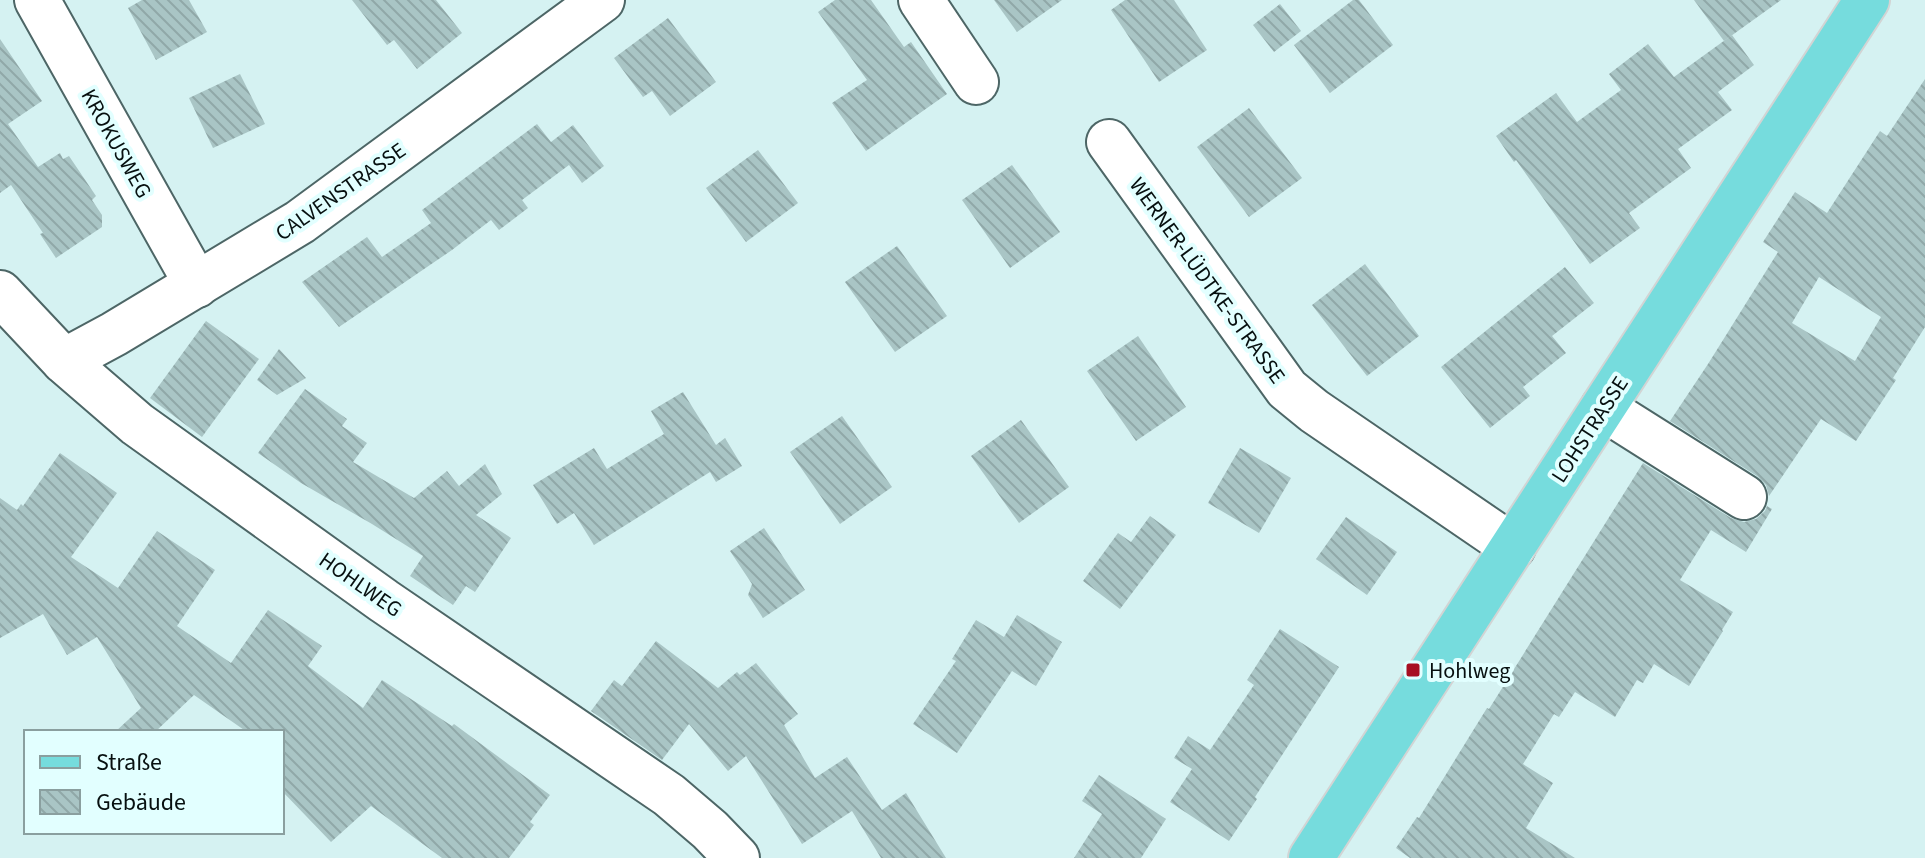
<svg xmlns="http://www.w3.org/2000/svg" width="1925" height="858" font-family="'Source Sans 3',sans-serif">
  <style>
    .building { fill: url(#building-back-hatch); fill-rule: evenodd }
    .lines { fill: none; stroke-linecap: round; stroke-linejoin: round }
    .minor-casing { stroke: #4d6666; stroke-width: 48 }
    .major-casing { stroke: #d2d4d4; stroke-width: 48 }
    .minor { stroke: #fff; stroke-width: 44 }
    .major { stroke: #76dcdd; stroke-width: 44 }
    .poi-dot { fill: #a70f22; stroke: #e2ffff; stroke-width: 3 }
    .labels { text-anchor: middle; stroke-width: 8; stroke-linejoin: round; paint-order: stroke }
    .street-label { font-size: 22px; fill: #071010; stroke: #e2ffff }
    .poi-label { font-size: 22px; fill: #071010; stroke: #e2ffff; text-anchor: start }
  </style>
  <defs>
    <pattern id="building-back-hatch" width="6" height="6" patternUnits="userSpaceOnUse" patternTransform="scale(2)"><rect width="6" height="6" fill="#a9c5c5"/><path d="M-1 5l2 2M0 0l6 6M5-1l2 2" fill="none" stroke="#90a8a8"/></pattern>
  </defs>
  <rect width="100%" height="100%" fill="#d5f2f2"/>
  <g class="building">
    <polygon points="142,0 189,0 207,32 156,60 128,8"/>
    <polygon points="352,0 436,0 462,33 417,69 394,40 387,45"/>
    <polygon points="835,0 871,0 904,47 911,42 947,94 866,151 832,103 867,80 818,12"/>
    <polygon points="994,0 1062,0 1017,32"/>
    <polygon points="1125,0 1174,0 1207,50 1159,82 1111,10"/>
    <polygon points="1353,0 1359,0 1393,45 1330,93 1294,45"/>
    <polygon points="1694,0 1781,0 1724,41"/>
    <polygon points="1280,4 1301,31 1274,52 1253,25"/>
    <polygon points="668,18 716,82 670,116 652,91 643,97 614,58"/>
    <polygon points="1732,35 1754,65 1718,92 1732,110 1678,149 1691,168 1629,213 1640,228 1590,264 1516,160 1514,162 1496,136 1556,93 1577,122 1621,90 1609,74 1648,44 1674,77"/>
    <polygon points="0,39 42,101 8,124 38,167 60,153 63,159 69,156 96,196 92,200 102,215 102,227 56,258 40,234 43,233 11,185 0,193"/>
    <polygon points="240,74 265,124 213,148 189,98"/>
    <path d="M1925 79V327L1893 378 1896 380 1856 441 1821 419 1769 496 1766 485 1757 476 1670 421 1708 364 1778 252 1763 242 1795 192 1827 213 1880 131 1887 136ZM1819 277 1881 317 1855 361 1792 323Z"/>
    <polygon points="1249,108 1302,178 1249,217 1197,147"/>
    <polygon points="537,124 551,142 573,125 604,166 582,183 569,165 522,200 528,208 499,230 491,220 452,250 339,327 302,282 367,237 382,257 431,223 422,210"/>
    <polygon points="758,150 798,203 746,242 706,188"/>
    <polygon points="1012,165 1060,232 1010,268 962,200"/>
    <polygon points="897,246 947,316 895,352 845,282"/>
    <polygon points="1365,264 1419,336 1367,376 1312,305"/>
    <polygon points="1565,267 1594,303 1552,336 1566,353 1523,387 1530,396 1490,428 1441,367"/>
    <polygon points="206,321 259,359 202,437 150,398"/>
    <polygon points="1138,336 1186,407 1136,441 1087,371"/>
    <polygon points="279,349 306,378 277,395 257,380"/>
    <polygon points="305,389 347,419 342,426 367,443 353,462 414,498 447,471 459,486 485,464 502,494 476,515 511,538 475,592 466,586 453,605 410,576 423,556 372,524 301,483 258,453"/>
    <polygon points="683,392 716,445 725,438 742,466 716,482 710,472 594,545 574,513 557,524 533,485 594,448 607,469 664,434 651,411"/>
    <polygon points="842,416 892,487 840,524 790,452"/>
    <polygon points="1021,420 1069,487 1019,523 971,456"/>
    <polygon points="1240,448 1291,478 1259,533 1208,503"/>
    <polygon points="60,453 117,493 71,557 118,588 157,531 215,570 177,626 231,663 268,610 322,646 308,666 363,708 382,680 452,726 454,724 550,795 530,822 534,825 509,858 442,858 371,806 331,842 282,791 282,732 247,732 194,695 155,732 115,732 141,708 97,637 67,655 43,614 0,638 0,498 17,510 21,504 23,506"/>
    <polygon points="1643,463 1731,518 1744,522 1756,519 1765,511 1767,506 1772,509 1746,552 1711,530 1680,580 1733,612 1722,630 1723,631 1689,686 1654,664 1643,683 1637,680 1615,717 1575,692 1559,717 1554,714 1523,764 1553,783 1526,828 1575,858 1410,858 1396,848 1417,817 1419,818 1487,708 1489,709"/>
    <polygon points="1150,516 1176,535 1120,609 1083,581 1118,533 1131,542"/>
    <polygon points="1346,517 1397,552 1367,595 1316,559"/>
    <polygon points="764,528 805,590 763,618 748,595 752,584 730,551"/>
    <polygon points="1017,615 1062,642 1036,686 1012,671 957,753 913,724 956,661 952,659 976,620 1004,637"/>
    <polygon points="1280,629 1339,667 1255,797 1257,799 1229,841 1170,802 1192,769 1174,758 1188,736 1210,750 1254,685 1247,680"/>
    <polygon points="656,641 718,688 737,672 740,675 756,663 798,714 784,725 815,778 847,757 882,810 906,793 946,858 881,858 852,811 802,844 746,756 728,771 689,724 662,760 591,711 614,680 622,686"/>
    <polygon points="1099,775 1166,819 1141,858 1074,858 1102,814 1082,801"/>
  </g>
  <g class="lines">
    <defs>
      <g id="minor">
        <polyline points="37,0 197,285"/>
        <polyline points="921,0 976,82"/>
        <polyline points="1109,142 1287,389 1314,411 1513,547"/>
        <polyline points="0,293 64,361 137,424 384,601 669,795 710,830 737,858"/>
        <polyline points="64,361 114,334 300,222 602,0"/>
        <polyline points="1603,408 1744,497"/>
      </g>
      <polyline id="major" points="1311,858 1867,0"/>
    </defs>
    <use href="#minor" class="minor-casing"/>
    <use href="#major" class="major-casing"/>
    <use href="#minor" class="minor"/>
    <use href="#major" class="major"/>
  </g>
  <rect class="poi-dot" x="1405" y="662" width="16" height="16" rx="4"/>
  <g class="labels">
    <g class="street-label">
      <text transform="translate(117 143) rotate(61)" y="8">KROKUSWEG</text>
      <text transform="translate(340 191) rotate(-35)" y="8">CALVENSTRASSE</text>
      <text transform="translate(1208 280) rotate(54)" y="8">WERNER-LÜDTKE-STRASSE</text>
      <text transform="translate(1589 429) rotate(-57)" y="8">LOHSTRASSE</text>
      <text transform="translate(361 584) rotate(35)" y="8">HOHLWEG</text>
    </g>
    <g class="poi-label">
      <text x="1429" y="678">Hohlweg</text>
    </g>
  </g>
  <rect x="24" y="730" width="260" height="104" fill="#e2ffff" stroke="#8a9f9f" stroke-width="2"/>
  <rect x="40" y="756" width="40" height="12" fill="#76dcdd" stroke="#8a9f9f" stroke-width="2"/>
  <text x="96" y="770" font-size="24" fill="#071010">Straße</text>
  <rect x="40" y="790" width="40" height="24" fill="url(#building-back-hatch)" stroke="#8a9f9f" stroke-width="2"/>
  <text x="96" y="810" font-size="24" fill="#071010">Gebäude</text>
</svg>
